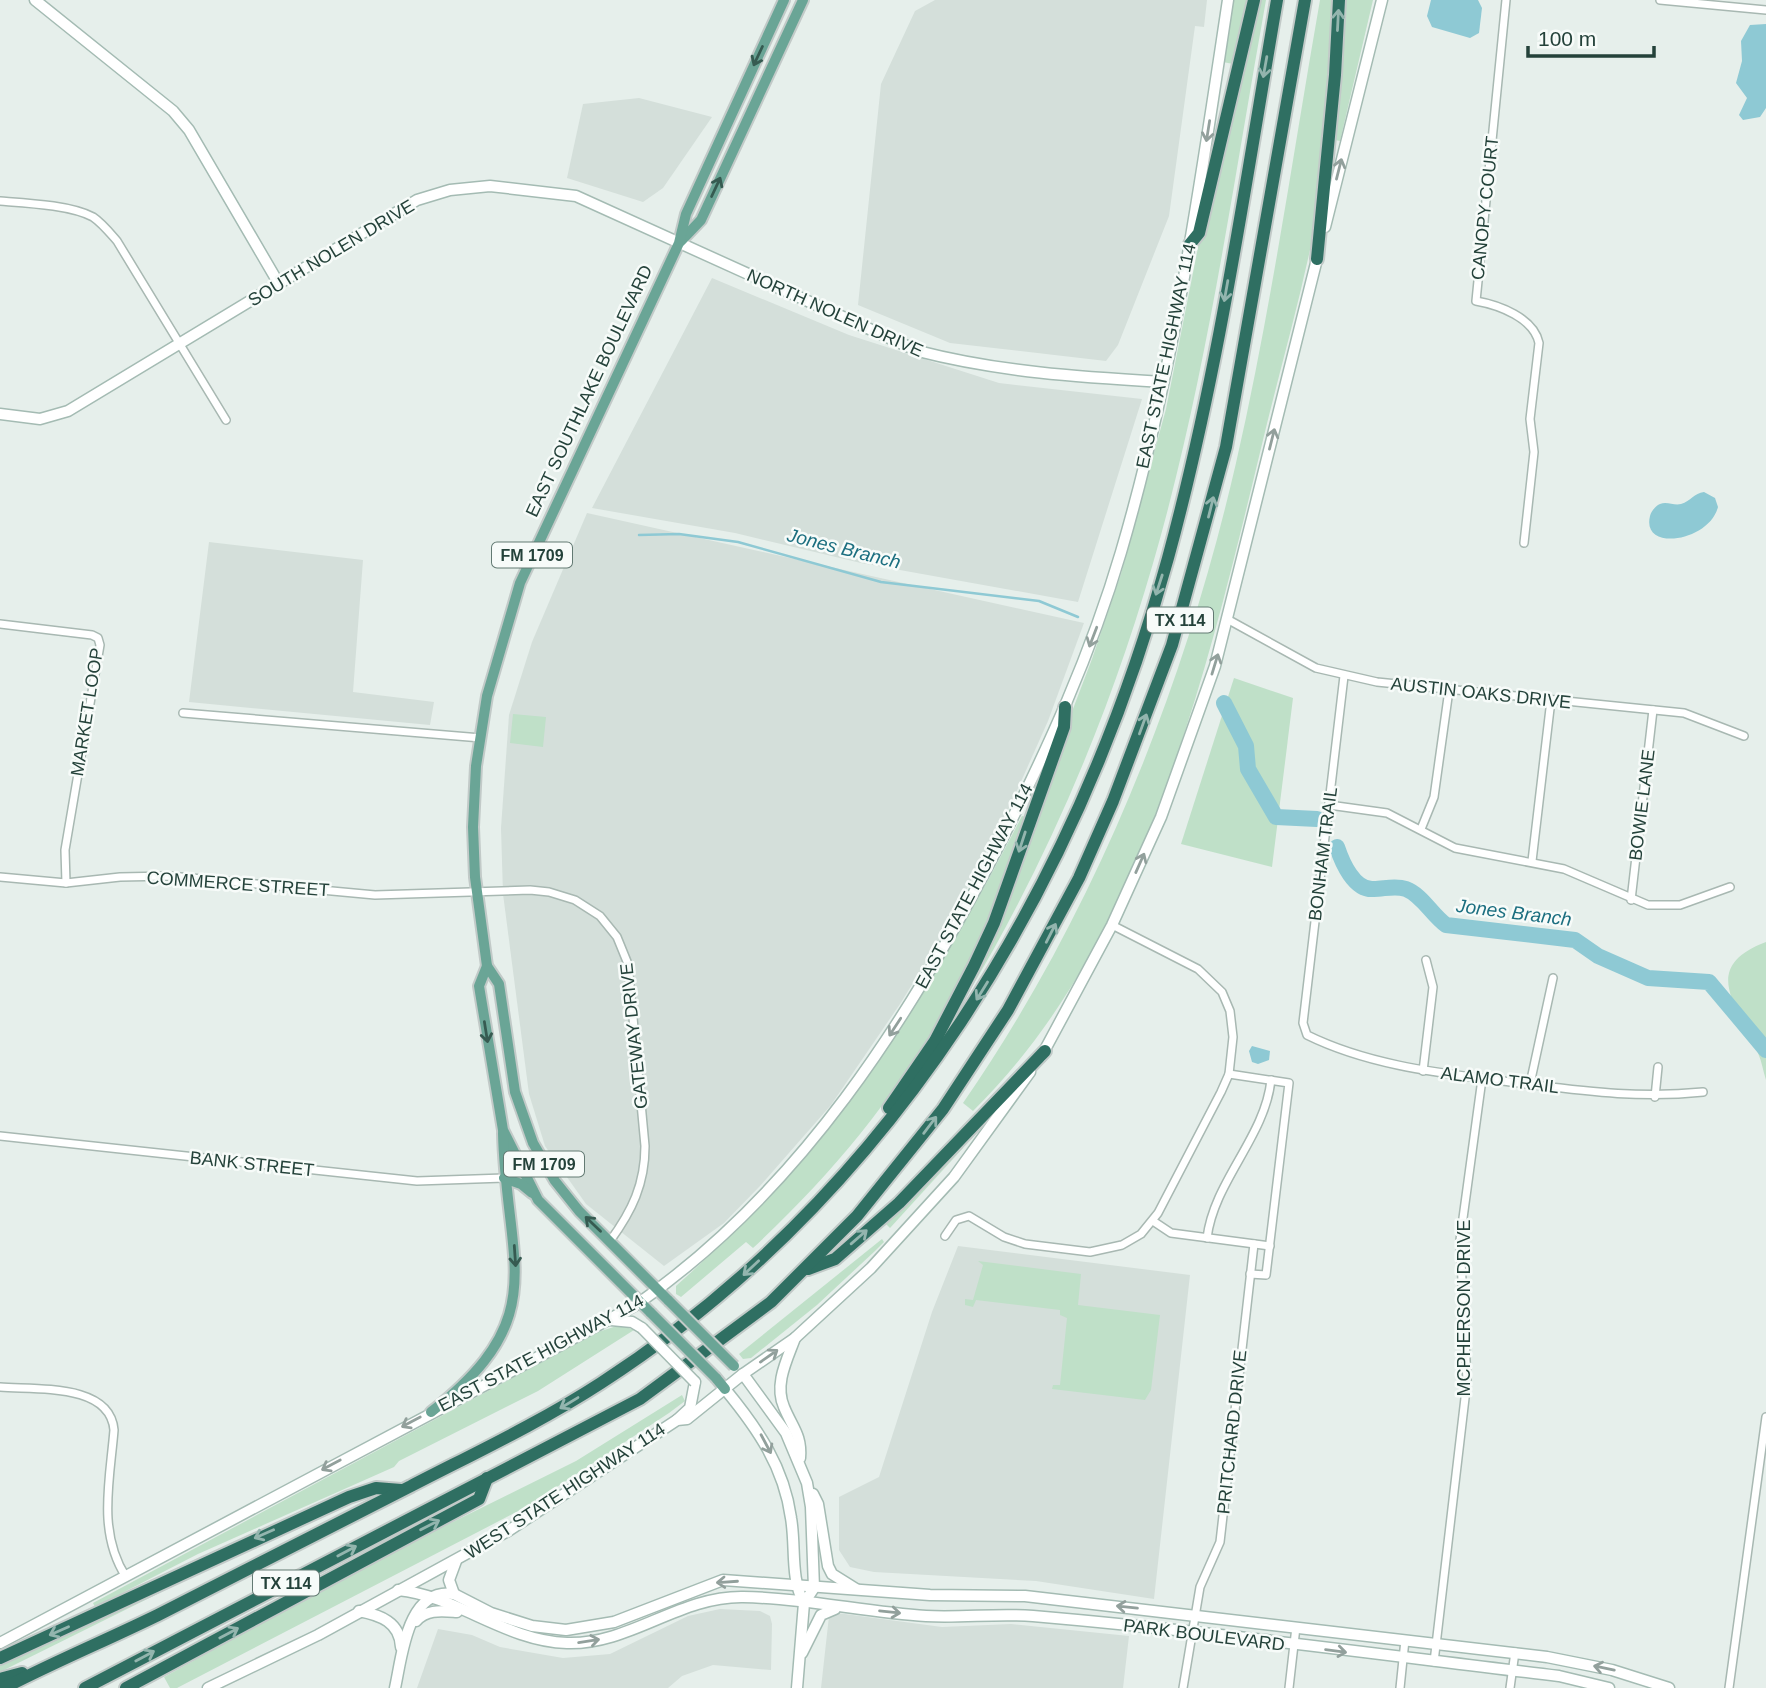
<svg xmlns="http://www.w3.org/2000/svg" width="1766" height="1688" font-family="Helvetica,sans-serif">
  <style>
    .built { fill: #d4dfda }
    .green { fill: #bfe0c8 }
    .water { fill: #8ec9d4 }
    .lines { fill: none; stroke-linecap: round; stroke-linejoin: round }
    .stream { stroke: #8ec9d4; stroke-width: 2.5 }
    .river { stroke: #8ec9d4; stroke-width: 16 }
    .street-casing { stroke: #a8b8b2; stroke-width: 10 }
    .secondary-casing { stroke: #a4bbb3; stroke-width: 13 }
    .primary-casing { stroke: #c2cac8; stroke-width: 14 }
    .highway-casing { stroke: #c2cac8; stroke-width: 16 }
    .street { stroke: #fff; stroke-width: 7 }
    .secondary { stroke: #fff; stroke-width: 10 }
    .primary { stroke: #6aa596; stroke-width: 10 }
    .highway { stroke: #2f6f62; stroke-width: 12 }
    .secondary-bridge-casing { stroke: #a4bbb3; stroke-width: 13; stroke-linecap: butt }
    .primary-bridge-casing { stroke: #c2cac8; stroke-width: 14; stroke-linecap: butt }
    .secondary-bridge { stroke: #fff; stroke-width: 10 }
    .primary-bridge { stroke: #6aa596; stroke-width: 10 }
    .oneway { stroke: #93b5ae }
    .oneway2 { stroke: #365b51 }
    .oneway3 { stroke: #92a09c }
    .labels { text-anchor: middle; stroke-width: 5; stroke-linejoin: round; paint-order: stroke }
    .shield { fill: #f7fbf9; stroke: #637a73; stroke-width: 2 }
    .shield-label { font-size: 16px; font-weight: bold; fill: #24423a }
    .street-label { font-size: 18px; fill: #24423a; stroke: #f7fbf9 }
    .water-label { font-size: 19px; font-style: italic; fill: #1c6f80; stroke: #f7fbf9 }
  </style>
  <rect width="100%" height="100%" fill="#e6efeb"/>
  <g class="built">
    <polygon points="935,0 1207,0 1204,27 1195,26 1169,216 1118,345 1106,361 950,343 858,305 881,84 915,11"/>
    <polygon points="639,98 712,117 663,188 643,202 567,178 583,104"/>
    <polygon points="712,278 849,335 999,383 1142,399 1078,602 861,563 735,533 592,508"/>
    <polygon points="587,513 1084,623 1048,721 1011,804 942,936 900,1004 831,1105 760,1186 724,1223 664,1266 586,1204 545,1146 529,1094 503,894 501,828 509,715 532,642"/>
    <polygon points="209,542 363,560 353,692 434,702 430,725 189,702"/>
    <polygon points="958,1246 1190,1275 1154,1599 1036,1581 874,1572 850,1567 839,1550 839,1497 879,1477 932,1312"/>
    <polygon points="720,1609 760,1611 770,1616 772,1624 771,1670 713,1665 682,1676 668,1688 417,1688 438,1629 472,1635 500,1647 563,1658 610,1654 688,1616"/>
    <polygon points="837,1613 942,1627 1011,1624 1129,1636 1123,1688 821,1688 829,1616"/>
  </g>
  <g class="green">
    <polygon points="1233,0 1249,0 1233,64 1223,62"/>
    <path d="M1257 0H1266C1234 178 1209 360 1161 535 1117 696 1054 849 969 992L966 990 1092 659 1121 574 1166 409 1209 192Z"/>
    <path d="M1320 0H1336C1331 61 1331 124 1322 185 1309 271 1283 356 1263 440 1208 668 1145 942 973 1111L963 1103C1095 912 1184 689 1236 463 1271 310 1293 154 1320 0Z"/>
    <polygon points="1344,0 1373,0 1340,141 1335,140"/>
    <polygon points="1234,678 1293,698 1272,867 1181,844"/>
    <polygon points="513,714 546,717 543,747 510,743"/>
    <path d="M1022 816 1025 817C1012 857 1000 899 982 937 925 1060 851 1157 753 1248L746 1242 681 1297 676 1294V1286C828 1151 930 995 1022 816Z"/>
    <path d="M1766 942V1080C1763 1071 1762 1062 1758 1053 1740 1008 1697 968 1766 942Z"/>
    <polygon points="959,1145 963,1148 890,1228 885,1223"/>
    <polygon points="882,1239 884,1242 875,1251 817,1305 751,1358 743,1359 739,1354"/>
    <polygon points="978,1261 1081,1274 1078,1305 1160,1315 1151,1390 1145,1400 1052,1389 1053,1385 1060,1385 1067,1318 1060,1315 1060,1310 976,1300 973,1307 965,1305 965,1299 973,1300 983,1265"/>
    <polygon points="620,1325 634,1330 538,1391 399,1461 394,1467 198,1554 95,1607 93,1603 598,1332"/>
    <polygon points="682,1395 685,1401 669,1413 528,1506 177,1688 170,1688 164,1677 380,1558 576,1461"/>
    <polygon points="240,1553 0,1672 0,1663"/>
  </g>
  <g class="water">
    <polygon points="1431,0 1478,0 1482,8 1479,33 1470,38 1432,27 1427,16"/>
    <polygon points="1766,24 1766,108 1760,117 1743,120 1739,115 1747,98 1736,83 1742,61 1741,41 1750,25"/>
    <path d="M1704 492 1715 498 1718 507C1709 542 1641 552 1650 516 1651 512 1655 506 1660 504 1667 501 1674 506 1681 504 1691 501 1694 493 1704 492Z"/>
    <polygon points="1252,1046 1270,1051 1269,1060 1258,1064 1252,1062 1249,1051"/>
  </g>
  <g class="lines">
    <polyline class="stream" points="639,535 679,534 738,542 881,582 1039,601 1078,617"/>
    <g class="river">
      <polyline points="1224,703 1246,746 1248,769 1276,817 1317,819"/>
      <path d="M1337 847C1342 862 1354 891 1374 889 1384 889 1395 885 1406 889 1422 895 1432 915 1446 925L1575 940 1598 956 1648 978 1709 982 1766 1050"/>
    </g>
    <defs>
      <g id="street">
        <path d="M1506 0 1476 301C1499 305 1534 318 1539 343L1530 419 1534 452 1524 543"/>
        <polyline points="1660,0 1766,10"/>
        <path d="M0 201C26 203 71 205 93 217 102 223 110 233 117 241L226 420"/>
        <polyline points="1227,619 1316,668 1377,682 1684,713 1744,736"/>
        <polyline points="0,624 92,635 98,638 100,645 65,850 66,883"/>
        <path d="M1344 676 1303 1023 1307 1035C1370 1066 1441 1073 1510 1082 1578 1090 1635 1099 1703 1092"/>
        <polyline points="183,713 481,738"/>
        <polyline points="1329,805 1387,813 1455,848 1564,869 1648,905 1680,905 1730,887"/>
        <polyline points="1421,829 1434,797 1449,690"/>
        <polyline points="1532,861 1551,700"/>
        <path d="M0 877 66 883 120 877 170 876 375 895 530 890 549 892 575 900 600 916 617 937 628 964 645 1146C645 1184 632 1211 610 1241"/>
        <polyline points="1631,900 1653,710"/>
        <polyline points="1423,1071 1433,987 1426,960"/>
        <polyline points="1229,1074 1289,1083 1266,1275 1250,1274"/>
        <polyline points="1530,1084 1553,978"/>
        <polyline points="1655,1097 1658,1067"/>
        <polyline points="0,1136 417,1181 504,1178"/>
        <polyline points="1153,1221 1171,1233 1270,1246"/>
        <polyline points="945,1236 956,1220 969,1216 1004,1237 1025,1244 1090,1252 1122,1245 1141,1234 1158,1213 1221,1092 1229,1074 1233,1037 1230,1011 1222,992 1198,969 1112,925"/>
        <path d="M1207 1238C1214 1181 1265 1137 1271 1080"/>
        <path d="M0 1387C36 1390 110 1383 114 1430 110 1480 97 1532 126 1577"/>
        <polyline points="1434,1662 1467,1381 1460,1240 1482,1079"/>
        <polyline points="1183,1688 1200,1587 1220,1542 1254,1244"/>
        <polyline points="1289,1688 1296,1627"/>
        <polyline points="1400,1688 1405,1640"/>
        <polyline points="1510,1688 1515,1652"/>
        <polyline points="1729,1688 1766,1417"/>
      </g>
      <g id="secondary">
        <polyline points="35,0 173,111 189,130 279,284"/>
        <polyline points="1325,227 1382,0"/>
        <path d="M0 414 40 419 68 411 417 200 450 190 490 186 576 196 918 351C999 372 1080 377 1163 382"/>
        <polyline points="1041,1057 1112,925 1161,817 1215,666 1318,255"/>
        <polyline points="611,1320 632,1322 642,1328"/>
        <path d="M795 1338C787 1360 774 1384 784 1407 792 1427 802 1435 800 1458"/>
        <polyline points="743,1374 786,1433 807,1483 811,1507 814,1588 804,1603 797,1688"/>
        <path d="M725 1389C758 1429 784 1467 791 1518 796 1547 790 1578 804 1603"/>
        <polyline points="677,1420 690,1408 695,1382"/>
        <polyline points="813,1494 818,1504 828,1566 832,1574 856,1589"/>
        <path d="M398 1590C458 1596 505 1641 567 1643 630 1645 679 1596 743 1597 804 1598 865 1612 926 1616 962 1618 998 1613 1033 1616 1208 1631 1384 1655 1559 1676L1609 1688"/>
        <polyline points="454,1594 491,1613 532,1626 566,1630 614,1622 723,1580 930,1595 1025,1596 1547,1657 1612,1670 1669,1688"/>
        <polyline points="454,1594 449,1580 456,1561"/>
        <path d="M359 1611C380 1615 400 1622 401 1647"/>
        <path d="M416 1621C427 1609 441 1611 457 1612"/>
        <path d="M0 1643 636 1305C800 1191 909 1020 999 845 1047 751 1091 654 1121 552 1174 372 1200 185 1228 0"/>
        <polyline points="802,1653 821,1615 835,1609"/>
        <polyline points="208,1688 318,1635 508,1531 677,1420 687,1419 743,1374 795,1338 871,1268 954,1177 1030,1072"/>
        <path d="M395 1688C402 1657 407 1587 454 1594"/>
      </g>
      <g id="primary">
        <polyline points="681,241 701,220 803,0"/>
        <polyline points="487,966 479,986 503,1130 538,1200 651,1313"/>
        <polyline points="504,1178 521,1184 532,1193"/>
        <polyline points="669,1301 579,1211 555,1181 533,1143 515,1092 499,984 487,966 475,877 473,827 476,766 487,696 520,583 679,243 686,214 784,0"/>
        <polyline points="716,1378 725,1389"/>
        <path d="M431 1412C554 1316 506 1264 503 1133"/>
      </g>
      <g id="highway">
        <polyline points="1190,244 1199,233 1254,0"/>
        <polyline points="1317,259 1335,75 1339,0"/>
        <polyline points="889,1108 935,1041 974,966 994,923 1064,727 1065,707"/>
        <polyline points="808,1269 835,1259 899,1203 1045,1051"/>
        <polyline points="0,1658 349,1497 376,1488 401,1490"/>
        <polyline points="0,1679 22,1673"/>
        <path d="M4 1688C54 1662 107 1640 158 1615 243 1572 327 1529 411 1486 475 1453 541 1422 601 1383 893 1194 1077 888 1168 558 1218 375 1245 186 1277 0"/>
        <polyline points="85,1688 640,1399 771,1302 857,1216 943,1109 1008,1010 1079,878 1113,801 1172,645 1226,447 1305,0"/>
        <polyline points="126,1688 479,1499 487,1478"/>
      </g>
    </defs>
    <use href="#street" class="street-casing"/>
    <use href="#secondary" class="secondary-casing"/>
    <use href="#primary" class="primary-casing"/>
    <use href="#highway" class="highway-casing"/>
    <use href="#street" class="street"/>
    <use href="#secondary" class="secondary"/>
    <use href="#primary" class="primary"/>
    <use href="#highway" class="highway"/>
    <defs>
      <polyline id="secondary-bridge" points="642,1328 695,1382"/>
      <g id="primary-bridge">
        <polyline points="669,1301 734,1366"/>
        <polyline points="651,1313 716,1378"/>
      </g>
    </defs>
    <use href="#secondary-bridge" class="secondary-bridge-casing"/>
    <use href="#primary-bridge" class="primary-bridge-casing"/>
    <use href="#secondary-bridge" class="secondary-bridge"/>
    <use href="#primary-bridge" class="primary-bridge"/>
  </g>
  <defs><path id="oneway-shaft" d="M-6 0H5M1.5-3L5.5 0L1.5 3" fill="none" stroke-width="1.6" stroke-linecap="round" stroke-linejoin="round" transform="scale(1.75)"/></defs>
  <g class="oneway">
    <use href="#oneway-shaft" transform="translate(1338 20) rotate(-87)"/>
    <use href="#oneway-shaft" transform="translate(1265 67) rotate(100)"/>
    <use href="#oneway-shaft" transform="translate(1226 291) rotate(100)"/>
    <use href="#oneway-shaft" transform="translate(1211 507) rotate(-76)"/>
    <use href="#oneway-shaft" transform="translate(1159 585) rotate(108)"/>
    <use href="#oneway-shaft" transform="translate(1143 724) rotate(-70)"/>
    <use href="#oneway-shaft" transform="translate(1022 842) rotate(108)"/>
    <use href="#oneway-shaft" transform="translate(1051 933) rotate(-63)"/>
    <use href="#oneway-shaft" transform="translate(982 991) rotate(122)"/>
    <use href="#oneway-shaft" transform="translate(930 1125) rotate(-53)"/>
    <use href="#oneway-shaft" transform="translate(859 1237) rotate(-41)"/>
    <use href="#oneway-shaft" transform="translate(751 1268) rotate(137)"/>
    <use href="#oneway-shaft" transform="translate(569 1403) rotate(149)"/>
    <use href="#oneway-shaft" transform="translate(430 1525) rotate(-27)"/>
    <use href="#oneway-shaft" transform="translate(264 1534) rotate(156)"/>
    <use href="#oneway-shaft" transform="translate(347 1551) rotate(-28)"/>
    <use href="#oneway-shaft" transform="translate(59 1631) rotate(156)"/>
    <use href="#oneway-shaft" transform="translate(229 1633) rotate(-28)"/>
    <use href="#oneway-shaft" transform="translate(145 1656) rotate(-28)"/>
  </g>
  <g class="oneway2">
    <use href="#oneway-shaft" transform="translate(758 56) rotate(115)"/>
    <use href="#oneway-shaft" transform="translate(716 187) rotate(-65)"/>
    <use href="#oneway-shaft" transform="translate(486 1032) rotate(81)"/>
    <use href="#oneway-shaft" transform="translate(593 1224) rotate(-136)"/>
    <use href="#oneway-shaft" transform="translate(515 1256) rotate(86)"/>
  </g>
  <g class="oneway3">
    <use href="#oneway-shaft" transform="translate(1208 131) rotate(99)"/>
    <use href="#oneway-shaft" transform="translate(1339 169) rotate(-76)"/>
    <use href="#oneway-shaft" transform="translate(1272 439) rotate(-76)"/>
    <use href="#oneway-shaft" transform="translate(1093 637) rotate(111)"/>
    <use href="#oneway-shaft" transform="translate(1215 664) rotate(-73)"/>
    <use href="#oneway-shaft" transform="translate(1140 863) rotate(-66)"/>
    <use href="#oneway-shaft" transform="translate(895 1027) rotate(123)"/>
    <use href="#oneway-shaft" transform="translate(769 1356) rotate(-35)"/>
    <use href="#oneway-shaft" transform="translate(411 1422) rotate(152)"/>
    <use href="#oneway-shaft" transform="translate(766 1444) rotate(62)"/>
    <use href="#oneway-shaft" transform="translate(331 1465) rotate(152)"/>
    <use href="#oneway-shaft" transform="translate(727 1582) rotate(176)"/>
    <use href="#oneway-shaft" transform="translate(1127 1607) rotate(-174)"/>
    <use href="#oneway-shaft" transform="translate(890 1612) rotate(6)"/>
    <use href="#oneway-shaft" transform="translate(589 1641) rotate(-9)"/>
    <use href="#oneway-shaft" transform="translate(1336 1651) rotate(7)"/>
    <use href="#oneway-shaft" transform="translate(1604 1668) rotate(-168)"/>
  </g>
  <g class="labels">
    <g class="shield">
      <rect x="492" y="542.5" width="80" height="25" rx="5"/>
      <rect x="1147" y="607.5" width="66" height="25" rx="5"/>
      <rect x="504" y="1151.5" width="80" height="25" rx="5"/>
      <rect x="253" y="1570.5" width="66" height="25" rx="5"/>
    </g>
    <g class="shield-label">
      <text x="532" y="561">FM 1709</text>
      <text x="1180" y="626">TX 114</text>
      <text x="544" y="1170">FM 1709</text>
      <text x="286" y="1589">TX 114</text>
    </g>
    <g class="street-label">
      <text transform="translate(1485 208) rotate(-84)" y="6">CANOPY COURT</text>
      <text transform="translate(331 253) rotate(-31)" y="6">SOUTH NOLEN DRIVE</text>
      <text transform="translate(835 313) rotate(24)" y="6">NORTH NOLEN DRIVE</text>
      <text transform="translate(1166 356) rotate(-78)" y="6">EAST STATE HIGHWAY 114</text>
      <text transform="translate(589 391) rotate(-65)" y="6">EAST SOUTHLAKE BOULEVARD</text>
      <text transform="translate(1481 693) rotate(6)" y="6">AUSTIN OAKS DRIVE</text>
      <text transform="translate(87 712) rotate(-81)" y="6">MARKET LOOP</text>
      <text transform="translate(1642 805) rotate(-83)" y="6">BOWIE LANE</text>
      <text transform="translate(1323 854) rotate(-83)" y="6">BONHAM TRAIL</text>
      <text transform="translate(238 884) rotate(4)" y="6">COMMERCE STREET</text>
      <text transform="translate(974 886) rotate(-62)" y="6">EAST STATE HIGHWAY 114</text>
      <text transform="translate(634 1036) rotate(-96)" y="6">GATEWAY DRIVE</text>
      <text transform="translate(1500 1080) rotate(7)" y="6">ALAMO TRAIL</text>
      <text transform="translate(252 1164) rotate(6)" y="6">BANK STREET</text>
      <text transform="translate(1464 1308) rotate(-90)" y="6">MCPHERSON DRIVE</text>
      <text transform="translate(541 1353) rotate(-28)" y="6">EAST STATE HIGHWAY 114</text>
      <text transform="translate(1232 1432) rotate(-84)" y="6">PRITCHARD DRIVE</text>
      <text transform="translate(565 1491) rotate(-33)" y="6">WEST STATE HIGHWAY 114</text>
      <text transform="translate(1204 1635) rotate(7)" y="6">PARK BOULEVARD</text>
    </g>
    <g class="water-label">
      <text transform="translate(844 548) rotate(14)" y="7">Jones Branch</text>
      <text transform="translate(1514 912) rotate(7)" y="7">Jones Branch</text>
    </g>
  </g>
  <path d="M1528 46v10h126v-10" fill="none" stroke="#24423a" stroke-width="3.5"/>
  <text x="1538" y="46" font-size="21" fill="#24423a" stroke="#f7fbf9" stroke-width="5" paint-order="stroke">100 m</text>
</svg>
